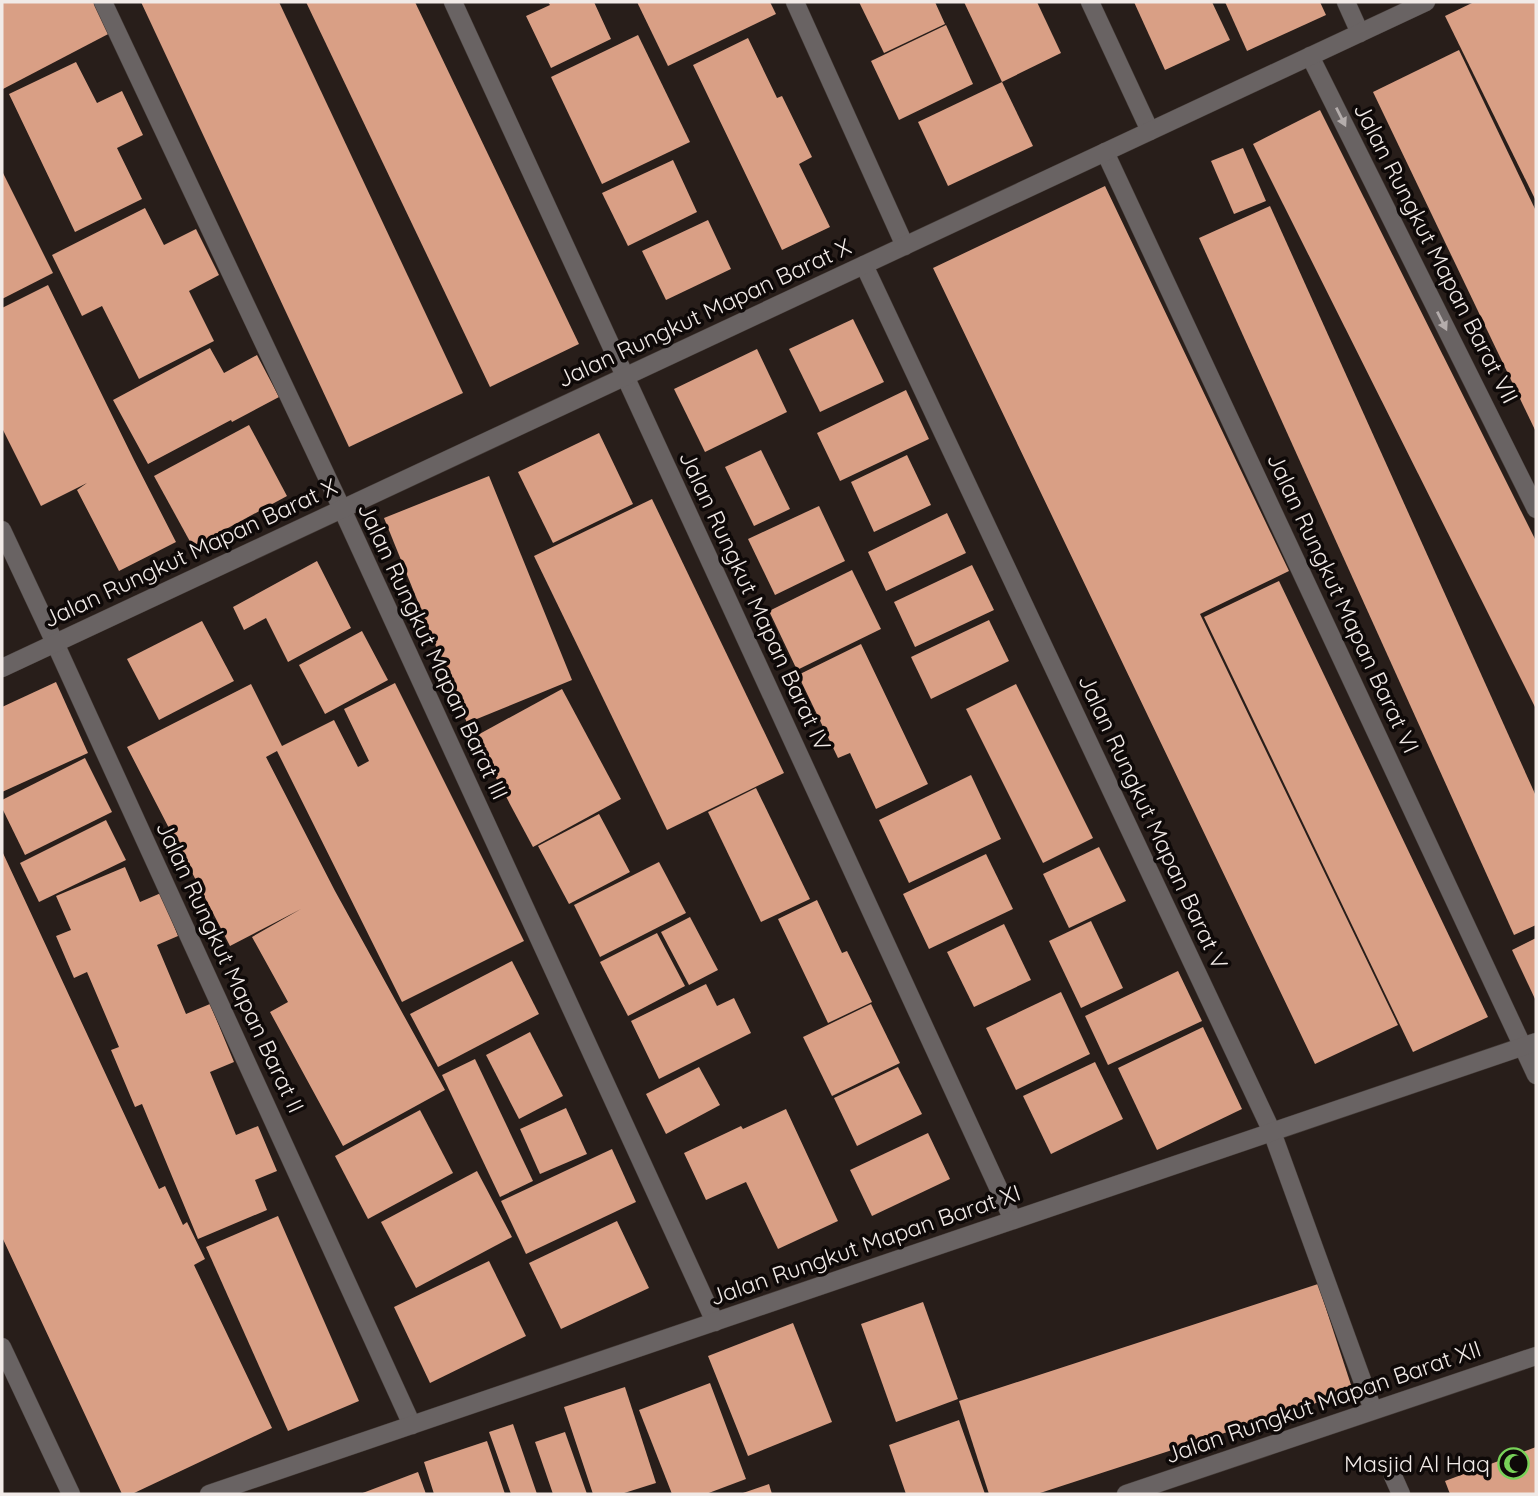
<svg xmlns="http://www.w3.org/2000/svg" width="1538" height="1496" font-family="Quicksand,sans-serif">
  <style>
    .building { fill: #d99f85 }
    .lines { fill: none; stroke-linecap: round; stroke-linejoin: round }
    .street-casing { stroke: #443b37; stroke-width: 19 }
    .street { stroke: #696363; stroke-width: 18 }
    .oneway { fill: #b4adac }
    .labels { text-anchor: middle; stroke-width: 7; stroke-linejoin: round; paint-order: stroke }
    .street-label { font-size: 23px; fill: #f1eae7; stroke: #0e0908 }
    .poi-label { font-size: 23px; fill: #f1eae7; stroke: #0e0908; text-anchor: end }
  </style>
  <rect width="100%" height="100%" fill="#281e1a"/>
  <g class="building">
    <polygon points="2,2 99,2 114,31 3,89 2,86"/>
    <polygon points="141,2 279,2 463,393 349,447"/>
    <polygon points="306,2 415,2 579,344 490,387"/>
    <polygon points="548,2 594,2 611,39 551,68 526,16 550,5"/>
    <polygon points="637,2 770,2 776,14 668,66"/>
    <polygon points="859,2 935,2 945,24 884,53"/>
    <polygon points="964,2 1037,2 1061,53 1002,82"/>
    <polygon points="1134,2 1212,2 1230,40 1165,70"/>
    <polygon points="1225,2 1320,2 1326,15 1247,51"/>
    <polygon points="1474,2 1536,2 1536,201 1445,16"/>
    <polygon points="946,25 973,84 899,120 871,61"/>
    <polygon points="638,35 690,142 602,184 551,77"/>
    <polygon points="748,38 777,98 782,96 812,157 799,164 830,227 782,250 693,65"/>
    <polygon points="1459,50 1536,211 1536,432 1373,92"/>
    <polygon points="76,62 97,103 122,91 143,135 117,148 142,199 75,232 9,94"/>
    <polygon points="1002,82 1033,146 948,186 918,122"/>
    <polygon points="1320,110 1536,541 1536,709 1253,144"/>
    <polygon points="1243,148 1266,201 1234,214 1211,161"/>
    <polygon points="673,160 697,212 628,246 602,193"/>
    <polygon points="2,171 53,273 2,299"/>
    <polygon points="1105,186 1289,571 1200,614 1398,1025 1315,1064 933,268"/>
    <polygon points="1270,206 1536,796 1536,925 1514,935 1199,238"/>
    <polygon points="145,208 164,245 196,229 219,275 189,291 214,341 139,379 102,306 82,316 52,255"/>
    <polygon points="708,220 731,269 666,300 642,251"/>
    <polygon points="48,285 134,460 176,542 119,571 77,490 87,483 41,506 2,428 2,308"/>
    <polygon points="853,319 884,382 820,412 789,349"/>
    <polygon points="210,348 224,373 257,355 279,397 232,422 231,420 148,464 113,400"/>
    <polygon points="757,349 787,412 705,452 674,389"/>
    <polygon points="906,390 929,439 840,481 817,433"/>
    <polygon points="249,425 287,496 193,547 154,476"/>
    <polygon points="599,433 633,504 553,543 518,472"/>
    <polygon points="761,450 790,509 754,526 725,467"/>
    <polygon points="907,455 931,505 874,532 851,482"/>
    <polygon points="489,476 572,680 467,723 384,518"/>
    <polygon points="652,499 784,773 667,830 534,556"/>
    <polygon points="819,506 845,561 775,595 748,539"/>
    <polygon points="947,513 966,553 886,591 868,552"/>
    <polygon points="317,561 351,628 288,662 266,618 244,630 233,607"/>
    <polygon points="972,565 994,610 915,647 894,602"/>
    <polygon points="852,570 881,629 797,670 769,611"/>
    <polygon points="1279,581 1488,1017 1413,1052 1204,617"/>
    <polygon points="989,620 1009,661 931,699 911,657"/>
    <polygon points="202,621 234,681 159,720 127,659"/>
    <polygon points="362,631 388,680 325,714 299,665"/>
    <polygon points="861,644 928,784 876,809 850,753 838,758 798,675"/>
    <polygon points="56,682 88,753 2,792 2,707"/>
    <polygon points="395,683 524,941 402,1002 277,751 266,757 335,891 445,1090 343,1146 270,1012 288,1002 252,937 301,909 230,946 127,747 251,684 282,746 334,720 358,767 369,761 344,709"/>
    <polygon points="1016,684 1093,838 1043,863 966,709"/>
    <polygon points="562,689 621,799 533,847 474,737"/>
    <polygon points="85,758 112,812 25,855 2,808 2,800"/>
    <polygon points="971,775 1001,839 909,883 879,820"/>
    <polygon points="756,788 810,899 761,922 708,812"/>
    <polygon points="599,814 630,872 569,904 538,846"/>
    <polygon points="106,820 126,860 39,902 20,863"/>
    <polygon points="1099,847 1126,901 1069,928 1043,874"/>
    <polygon points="2,851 159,1189 165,1186 183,1225 187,1222 205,1259 194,1265 272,1428 132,1494 122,1494 2,1237"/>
    <polygon points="986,854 1013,909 929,949 903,894"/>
    <polygon points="659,862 686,913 600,957 574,905"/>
    <polygon points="125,867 140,902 161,893 178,936 157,945 186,1014 210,1004 234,1062 210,1072 236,1135 258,1126 277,1171 255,1180 267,1210 198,1239 142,1104 135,1107 111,1050 119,1047 87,972 74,978 56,936 71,930 56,896"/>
    <polygon points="817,900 842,953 847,951 872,1002 828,1023 778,919"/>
    <polygon points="690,917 718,970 689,985 661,932"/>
    <polygon points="1091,921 1123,988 1081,1008 1049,941"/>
    <polygon points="1004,924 1031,980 974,1007 947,952"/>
    <polygon points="657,933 685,986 628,1016 600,962"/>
    <polygon points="1536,938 1536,1001 1512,950"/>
    <polygon points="512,961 539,1014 438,1067 410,1014"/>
    <polygon points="1178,971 1202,1021 1108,1065 1085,1016"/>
    <polygon points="706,984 717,1006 734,998 751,1033 659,1079 631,1021"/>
    <polygon points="1061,992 1090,1054 1016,1090 986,1028"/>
    <polygon points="871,1004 900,1063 832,1096 803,1037"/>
    <polygon points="1203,1027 1242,1109 1157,1150 1118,1068"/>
    <polygon points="530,1032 563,1096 519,1119 486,1055"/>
    <polygon points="475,1059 533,1181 500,1197 442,1075"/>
    <polygon points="1095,1062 1123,1119 1051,1154 1023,1096"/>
    <polygon points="699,1067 720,1105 666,1134 646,1094"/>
    <polygon points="898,1067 922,1114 857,1146 834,1098"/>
    <polygon points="566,1108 587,1154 540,1174 520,1129"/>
    <polygon points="786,1109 838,1221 778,1249 746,1182 706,1200 684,1153 741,1126 743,1129"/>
    <polygon points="420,1110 453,1173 368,1219 335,1156"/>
    <polygon points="928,1133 950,1179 872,1216 850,1170"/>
    <polygon points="612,1149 636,1202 526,1254 501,1201"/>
    <polygon points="477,1171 512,1237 416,1288 381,1222"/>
    <polygon points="278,1216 359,1401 288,1431 206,1247"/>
    <polygon points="617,1221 649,1288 561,1329 529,1263"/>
    <polygon points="489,1261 526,1336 430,1383 394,1307"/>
    <polygon points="1318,1284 1353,1391 1037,1494 989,1494 959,1401"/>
    <polygon points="923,1302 958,1399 896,1422 861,1324"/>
    <polygon points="793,1323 832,1422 748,1456 708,1356"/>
    <polygon points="710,1383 746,1479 706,1494 672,1494 639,1410"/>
    <polygon points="625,1387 656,1483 621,1494 593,1494 564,1407"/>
    <polygon points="959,1420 985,1494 906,1494 889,1445"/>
    <polygon points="513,1424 537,1494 511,1494 489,1432"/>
    <polygon points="565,1432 587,1494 553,1494 535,1442"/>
    <polygon points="487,1441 505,1494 434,1494 424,1462"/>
    <polygon points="1536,1447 1536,1494 1450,1494 1445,1481"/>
    <polygon points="418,1472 426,1494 360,1494"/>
    <polygon points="769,1484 772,1494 740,1494"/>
  </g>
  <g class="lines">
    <defs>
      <g id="street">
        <polyline points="103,2 342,509 715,1322"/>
        <polyline points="453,2 1013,1220"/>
        <polyline points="795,2 905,246"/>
        <polyline points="1090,2 1150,131"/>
        <polyline points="1346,2 1360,33"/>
        <polyline points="1310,56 1536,509"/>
        <polyline points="1105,152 1536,1075"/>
        <polyline points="864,265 1272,1132 1373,1410"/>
        <polyline points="2,530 55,643 412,1425"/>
        <polyline points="2,668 1426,2"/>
        <polyline points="2,1347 71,1494"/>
        <polyline points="1393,1476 1401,1494"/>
        <polyline points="209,1494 1536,1042"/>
        <polyline points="1126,1494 1536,1356"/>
      </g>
    </defs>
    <use href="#street" class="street-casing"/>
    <use href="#street" class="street"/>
  </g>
  <defs><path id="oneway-solid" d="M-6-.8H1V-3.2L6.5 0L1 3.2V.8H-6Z" transform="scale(1.75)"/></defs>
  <g class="oneway">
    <use href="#oneway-solid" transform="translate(1341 117) rotate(63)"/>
    <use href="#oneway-solid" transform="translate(1442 321) rotate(63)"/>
  </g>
  <defs>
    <symbol id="mosque-ring" viewBox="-11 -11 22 22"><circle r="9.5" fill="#0e0908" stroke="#78d258" stroke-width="1.5"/><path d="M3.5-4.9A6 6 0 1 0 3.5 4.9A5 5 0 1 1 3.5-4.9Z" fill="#78d258"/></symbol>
  </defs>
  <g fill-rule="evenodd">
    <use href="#mosque-ring" x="1496" y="1446" width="35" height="35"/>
  </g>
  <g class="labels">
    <g class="street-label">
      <text transform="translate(1436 253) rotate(63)" y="8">Jalan Rungkut Mapan Barat VII</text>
      <text transform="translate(704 313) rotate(-25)" y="8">Jalan Rungkut Mapan Barat X</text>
      <text transform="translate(190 553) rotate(-25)" y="8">Jalan Rungkut Mapan Barat X</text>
      <text transform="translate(755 601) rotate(65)" y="8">Jalan Rungkut Mapan Barat IV</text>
      <text transform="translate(1343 603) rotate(65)" y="8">Jalan Rungkut Mapan Barat VI</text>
      <text transform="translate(433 651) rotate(65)" y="8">Jalan Rungkut Mapan Barat III</text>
      <text transform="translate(1153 822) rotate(65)" y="8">Jalan Rungkut Mapan Barat V</text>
      <text transform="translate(230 967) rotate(65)" y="8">Jalan Rungkut Mapan Barat II</text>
      <text transform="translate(865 1245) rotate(-19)" y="8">Jalan Rungkut Mapan Barat XI</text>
      <text transform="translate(1323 1402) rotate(-19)" y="8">Jalan Rungkut Mapan Barat XII</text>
    </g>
    <g class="poi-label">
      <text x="1490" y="1472">Masjid Al Haq</text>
    </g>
  </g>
  <rect width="1538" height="1496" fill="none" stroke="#f1eae7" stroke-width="7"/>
</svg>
